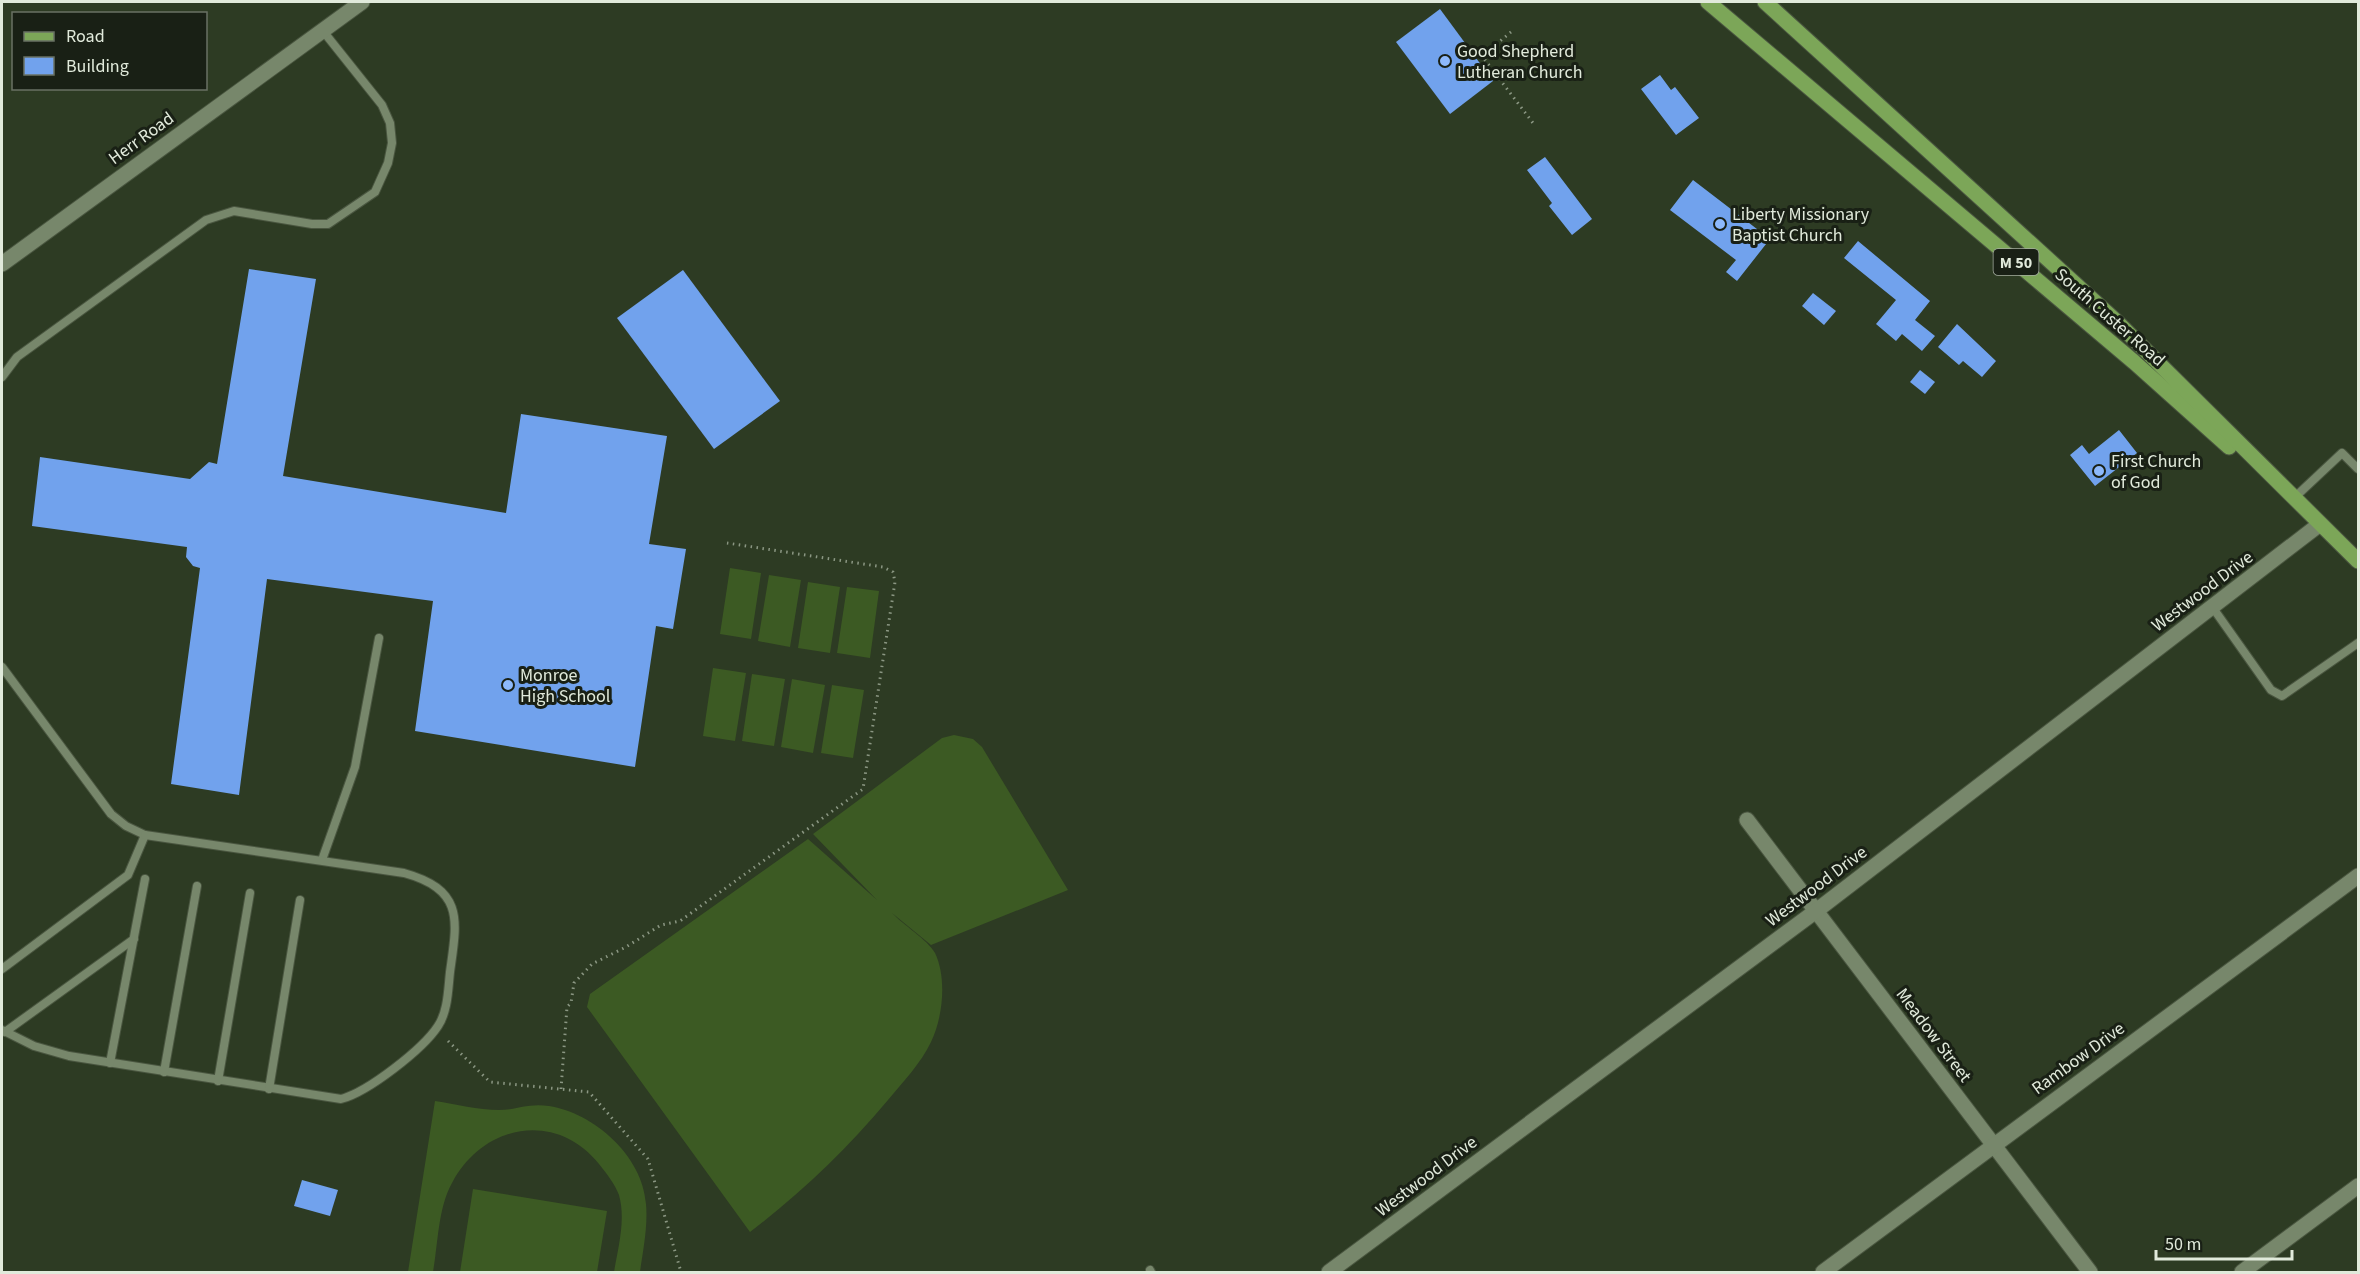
<svg xmlns="http://www.w3.org/2000/svg" width="2360" height="1274" font-family="'Source Sans 3',sans-serif">
  <style>
    .garden { fill: #3c5a23 }
    .building { fill: #71a2ed }
    .lines { fill: none; stroke-linecap: round; stroke-linejoin: round }
    .service-casing { stroke: #4a5640; stroke-width: 10 }
    .minor-casing { stroke: #4a5640; stroke-width: 17 }
    .tertiary-casing { stroke: #4a5640; stroke-width: 17 }
    .primary-casing { stroke: #4a5640; stroke-width: 17 }
    .path { stroke: #8b9783; stroke-width: 3; stroke-dasharray: 1.5 4.5; stroke-linecap: butt }
    .service { stroke: #77876b; stroke-width: 8 }
    .minor { stroke: #77876b; stroke-width: 15 }
    .tertiary { stroke: #77876b; stroke-width: 15 }
    .primary { stroke: #7ca658; stroke-width: 15 }
    .poi-dot { fill: #8db9fc; stroke: #192015; stroke-width: 2 }
    .labels { text-anchor: middle; stroke-width: 6; stroke-linejoin: round; paint-order: stroke }
    .shield { fill: #192015; stroke: #a5ada0; stroke-width: 1.5 }
    .shield-label { font-size: 16px; font-weight: bold; fill: #e1eadb }
    .poi-label { font-size: 18px; fill: #e1eadb; stroke: #192015; text-anchor: start }
    .street-label { font-size: 18px; fill: #e1eadb; stroke: #192015 }
  </style>
  <rect width="100%" height="100%" fill="#2d3b23"/>
  <g class="garden">
    <polygon points="730,568 761,573 751,639 720,634"/>
    <polygon points="769,575 801,580 790,647 758,641"/>
    <polygon points="808,582 840,587 830,653 798,648"/>
    <polygon points="847,587 879,591 870,658 837,653"/>
    <polygon points="713,668 746,673 735,741 703,736"/>
    <polygon points="752,674 785,679 774,746 742,741"/>
    <polygon points="792,679 825,685 813,753 781,747"/>
    <polygon points="832,685 864,690 853,758 821,753"/>
    <path d="M954 735 973 739 982 747 1068 890 931 945 892 913C902 924 928 940 935 953 947 978 943 1017 931 1042 921 1063 903 1082 888 1100 846 1150 801 1193 750 1232L587 1007 590 994 808 839 877 900 813 834 942 738Z"/>
    <path d="M435 1101C456 1104 478 1110 499 1110 517 1110 527 1103 549 1106 594 1113 643 1156 646 1204 648 1227 643 1250 640 1272H614C618 1248 626 1220 619 1195 615 1184 606 1173 599 1164 556 1110 483 1124 452 1183 438 1208 438 1244 433 1272H408Z"/>
    <polygon points="473,1189 607,1211 597,1272 460,1272"/>
  </g>
  <g class="building">
    <polygon points="1440,9 1493,81 1450,114 1396,42"/>
    <polygon points="1660,75 1671,90 1675,87 1699,118 1676,135 1641,89"/>
    <polygon points="1545,157 1592,219 1572,235 1549,206 1552,203 1527,170"/>
    <polygon points="1693,180 1770,239 1737,281 1726,272 1736,260 1670,210"/>
    <polygon points="1858,241 1930,301 1915,320 1935,336 1922,351 1902,334 1896,341 1876,324 1896,300 1844,258"/>
    <polygon points="249,269 316,279 283,476 506,513 521,414 667,436 649,544 686,549 673,629 656,626 635,767 415,731 433,601 267,579 239,795 171,784 200,568 193,566 186,557 187,547 32,526 40,457 190,479 209,462 217,464"/>
    <polygon points="683,270 780,401 714,449 617,318"/>
    <polygon points="1813,293 1836,311 1824,325 1802,306"/>
    <polygon points="1957,324 1996,361 1982,377 1963,361 1959,365 1938,347"/>
    <polygon points="1920,370 1935,382 1925,394 1910,382"/>
    <polygon points="2119,430 2137,453 2095,486 2070,455 2082,445 2089,454"/>
    <polygon points="302,1180 338,1190 330,1216 294,1206"/>
  </g>
  <g class="lines">
    <defs>
      <g id="service">
        <polyline points="2,377 17,357 206,220 234,211 312,224 328,224 375,192 388,163 392,143 390,123 382,105 323,31"/>
        <polyline points="2294,498 2342,453 2358,469"/>
        <polyline points="2213,608 2271,690 2282,696 2358,643"/>
        <polyline points="2,667 111,814 126,826 145,835 128,875 2,969"/>
        <polyline points="322,860 355,767 379,638"/>
        <path d="M2 1030 34 1046 69 1056 341 1099C368 1092 423 1049 438 1026 448 1011 448 990 450 972 457 921 465 890 404 873L145 835"/>
        <polyline points="5,1032 134,939"/>
        <polyline points="110,1063 145,879"/>
        <polyline points="164,1072 197,886"/>
        <polyline points="218,1081 250,893"/>
        <polyline points="269,1089 300,900"/>
        <polyline points="1150,1270 1151,1272"/>
      </g>
      <g id="minor">
        <polyline points="1747,820 2090,1272"/>
        <polyline points="1329,1272 1816,911 2320,524"/>
        <polyline points="1823,1272 2358,876"/>
        <polyline points="2242,1272 2358,1186"/>
      </g>
      <polyline id="tertiary" points="2,264 362,2"/>
      <g id="primary">
        <polyline points="1708,2 2134,362 2229,447"/>
        <polyline points="1765,2 2117,322 2358,561"/>
      </g>
    </defs>
    <use href="#service" class="service-casing"/>
    <use href="#minor" class="minor-casing"/>
    <use href="#tertiary" class="tertiary-casing"/>
    <use href="#primary" class="primary-casing"/>
    <g class="path">
      <polyline points="1511,32 1482,56 1533,123"/>
      <polyline points="448,1041 490,1082 589,1092 648,1159 681,1272"/>
      <polyline points="561,1089 567,1007 571,1003 574,983 592,964 626,947 661,925 680,921 863,789 895,582 893,572 883,567 727,543"/>
    </g>
    <use href="#service" class="service"/>
    <use href="#minor" class="minor"/>
    <use href="#tertiary" class="tertiary"/>
    <use href="#primary" class="primary"/>
  </g>
  <g class="poi-dot">
    <circle cx="1445" cy="61" r="6"/>
    <circle cx="1720" cy="224" r="6"/>
    <circle cx="2099" cy="471" r="6"/>
    <circle cx="508" cy="685" r="6"/>
  </g>
  <g class="labels">
    <rect class="shield" x="1993.5" y="249" width="45" height="26" rx="4.5"/>
    <g class="shield-label">
      <text x="2016" y="268">M 50</text>
    </g>
    <g class="poi-label">
      <text x="1457" y="57">Good Shepherd<tspan x="1457" dy="21">Lutheran Church</tspan></text>
      <text x="1732" y="220">Liberty Missionary<tspan x="1732" dy="21">Baptist Church</tspan></text>
      <text x="2111" y="467">First Church<tspan x="2111" dy="21">of God</tspan></text>
      <text x="520" y="681">Monroe<tspan x="520" dy="21">High School</tspan></text>
    </g>
    <g class="street-label">
      <text transform="translate(141 138) rotate(-36)" y="6">Herr Road</text>
      <text transform="translate(2110 317) rotate(41)" y="6">South Custer Road</text>
      <text transform="translate(2202 591) rotate(-37)" y="6">Westwood Drive</text>
      <text transform="translate(1816 886) rotate(-37)" y="6">Westwood Drive</text>
      <text transform="translate(1934 1035) rotate(53)" y="6">Meadow Street</text>
      <text transform="translate(2078 1058) rotate(-36)" y="6">Rambow Drive</text>
      <text transform="translate(1426 1176) rotate(-37)" y="6">Westwood Drive</text>
    </g>
  </g>
  <rect width="2360" height="1274" fill="none" stroke="#e1eadb" stroke-width="6"/>
  <rect x="12" y="12" width="195" height="78" fill="#192015" stroke="#697164" stroke-width="1.5"/>
  <rect x="24" y="32" width="30" height="9" fill="#7ca658" stroke="#697164" stroke-width="1.5"/>
  <text x="66" y="42" font-size="18" fill="#e1eadb">Road</text>
  <rect x="24" y="57" width="30" height="18" fill="#71a2ed" stroke="#697164" stroke-width="1.5"/>
  <text x="66" y="72" font-size="18" fill="#e1eadb">Building</text>
  <path d="M2156 1250v9h136v-9" fill="none" stroke="#e1eadb" stroke-width="3"/>
  <text x="2165" y="1250" font-size="18" fill="#e1eadb" stroke="#192015" stroke-width="4.5" paint-order="stroke">50 m</text>
</svg>
